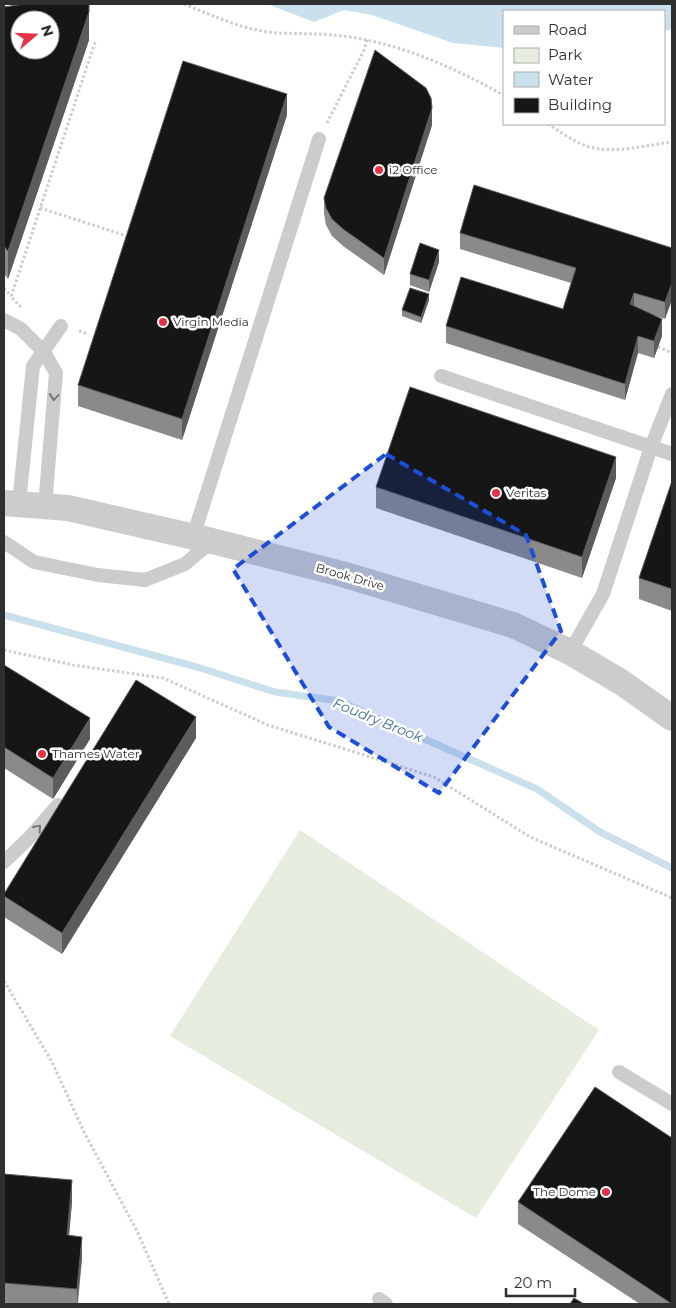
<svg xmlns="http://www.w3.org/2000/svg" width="676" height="1308" font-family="Montserrat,sans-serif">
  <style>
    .green { fill: #e6ecde }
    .water { fill: #cae0ec }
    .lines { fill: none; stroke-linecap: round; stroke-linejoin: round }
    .stream { stroke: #cae0ec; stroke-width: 7 }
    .path { stroke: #ccc; stroke-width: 3; stroke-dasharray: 2.5 2.5; stroke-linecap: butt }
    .service { stroke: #ccc; stroke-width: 14 }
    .minor { stroke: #ccc; stroke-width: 26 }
    .wall { fill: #8a8a8a }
    .shaded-wall { fill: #5c5c5c }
    .building { fill: #161616; stroke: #5c5c5c; fill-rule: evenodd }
    .oneway { stroke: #767676 }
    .marked { fill: #1d4ed8; fill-opacity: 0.2; stroke: #1d4ed8; stroke-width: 4; stroke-dasharray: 10 6; stroke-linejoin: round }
    .poi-dot { fill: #e53346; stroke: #fff; stroke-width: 2 }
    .labels { text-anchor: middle; stroke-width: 5; stroke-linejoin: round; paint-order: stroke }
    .poi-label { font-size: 12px; fill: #2f2f2f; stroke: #fff; text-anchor: start }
    .street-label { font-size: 12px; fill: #2f2f2f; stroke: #fff }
    .water-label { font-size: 14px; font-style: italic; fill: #3d7492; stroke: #fff }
  </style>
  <rect width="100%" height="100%" fill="#fff"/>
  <polygon class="green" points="300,830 599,1030 476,1218 170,1036"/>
  <polygon class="water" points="267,4 672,4 672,29 665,31 665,11 505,11 505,48 453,43 372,15 344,10 314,22"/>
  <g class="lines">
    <polyline class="stream" points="4,615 197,667 275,692 339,701 537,789 600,832 672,868"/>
    <g class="path">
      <path d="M184 4C214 16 245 31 278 33 302 34 325 33 350 37 404 45 457 69 505 96"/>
      <polyline points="327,123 364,50 367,40"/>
      <path d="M548 124C561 132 575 143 590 147 614 154 647 145 672 142"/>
      <polyline points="40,208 130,237"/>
      <polyline points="4,288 11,296"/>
      <polyline points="21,307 11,297 95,42"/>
      <polyline points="79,331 88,334"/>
      <polyline points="658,347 672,353"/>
      <polyline points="4,650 73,665 163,678 268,725 434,777 530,837 672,898"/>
      <polyline points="4,981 52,1062 84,1132 137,1231 169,1304"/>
    </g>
    <g class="service">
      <polyline points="4,320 21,329 44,352 56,373 45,506"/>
      <polyline points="441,376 672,454"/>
      <polyline points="19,503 33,366 61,326"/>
      <polyline points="193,537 319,139"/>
      <polyline points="4,542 34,562 98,575 145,580 185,564 212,541"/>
      <polyline points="570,652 603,594 651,447 672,394"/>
      <polyline points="4,862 29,838 58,805 73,815"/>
      <polyline points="619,1072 672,1104"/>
      <polyline points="379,1299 386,1304"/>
    </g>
    <polyline class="minor" points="4,503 68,508 212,541 342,574 513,625 570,652 621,682 672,718"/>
  </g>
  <g class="wall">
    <polygon points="4,7 89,40 8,279 4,274"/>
    <polygon points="287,115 182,440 78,406 78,385"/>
    <polygon points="432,125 384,275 343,246 332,236 326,225 324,214 324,198"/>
    <polygon points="460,233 672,248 665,319 656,316 662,336 654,358 638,353 625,400 446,343 446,326 563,309 571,283 460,249"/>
    <polygon points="439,262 429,292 410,285 410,274"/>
    <polygon points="429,300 421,323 402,316 402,310"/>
    <polygon points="616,478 582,578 376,508 376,487"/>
    <polygon points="672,481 672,611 639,599 639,578"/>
    <polygon points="4,665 90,739 53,799 4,768"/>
    <polygon points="196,738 62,954 4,917 4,894"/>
    <polygon points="4,1174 72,1202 69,1235 82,1258 78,1304 4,1304"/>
    <polygon points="518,1202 672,1304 640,1304 518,1224"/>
  </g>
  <g class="shaded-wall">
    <polygon points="89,12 89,40 8,279 8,251"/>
    <polygon points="287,94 287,115 182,440 182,419"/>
    <polygon points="432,108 432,125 384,275 384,258"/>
    <polygon points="439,250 439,262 429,292 429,280"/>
    <polygon points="672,283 672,300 665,319 665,302"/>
    <polygon points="634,293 634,310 630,304"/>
    <polygon points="429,294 429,300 421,323 421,317"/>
    <polygon points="662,319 662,336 654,358 654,341"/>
    <polygon points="638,336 638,353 625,400 625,384"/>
    <polygon points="616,457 616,478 582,578 582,557"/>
    <polygon points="196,717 196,738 62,954 62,933"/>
    <polygon points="90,718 90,739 53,799 53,778"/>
    <polygon points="72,1180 72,1202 67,1257 67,1235"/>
    <polygon points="82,1237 82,1258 77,1304 77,1289"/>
  </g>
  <g class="building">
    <path d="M24 4H89V12L8 251 4 246V7ZM20 20H50V50H20Z"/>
    <polygon points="375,50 426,88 431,98 432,108 384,258 343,229 332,219 326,208 324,198"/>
    <polygon points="183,61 287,94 182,419 78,385"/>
    <polygon points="474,185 672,248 672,283 665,302 634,293 630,304 662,319 654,341 638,336 625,384 446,326 461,277 563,309 576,268 460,233"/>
    <polygon points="420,243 439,250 429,280 410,274"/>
    <polygon points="410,288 429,294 421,317 402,310"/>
    <polygon points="410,387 616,457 582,557 376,487"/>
    <polygon points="672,481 672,589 639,578"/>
    <polygon points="4,665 90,718 53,778 4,747"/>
    <polygon points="136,680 196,717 62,933 4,896 4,894"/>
    <polygon points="595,1087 672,1138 672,1304 518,1202"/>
    <polygon points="4,1174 72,1180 67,1235 82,1237 77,1289 4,1283"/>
    <polygon points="574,1298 584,1304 570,1304"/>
  </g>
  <defs><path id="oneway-chevron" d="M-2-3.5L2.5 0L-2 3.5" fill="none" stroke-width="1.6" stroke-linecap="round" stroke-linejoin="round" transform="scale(1.25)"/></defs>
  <g class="oneway">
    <use href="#oneway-chevron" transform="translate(54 397) rotate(95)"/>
    <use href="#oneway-chevron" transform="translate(38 828) rotate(-49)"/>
  </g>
  <path class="marked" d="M386 454 526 535 561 631 439 793 329 727 233 569Z"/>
  <g class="poi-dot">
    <circle cx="379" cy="170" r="5"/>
    <circle cx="163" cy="322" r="5"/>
    <circle cx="496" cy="493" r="5"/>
    <circle cx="42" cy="754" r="5"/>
    <circle cx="606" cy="1192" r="5"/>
  </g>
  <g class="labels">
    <g class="poi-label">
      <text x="389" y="174">i2 Office</text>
      <text x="173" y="326">Virgin Media</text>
      <text x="506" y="497">Veritas</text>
      <text x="52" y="758">Thames Water</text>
      <text x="596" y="1196" text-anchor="end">The Dome</text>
    </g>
    <g class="street-label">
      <text transform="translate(350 577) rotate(16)" y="4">Brook Drive</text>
    </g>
    <g class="water-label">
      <text transform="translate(378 720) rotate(22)" y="5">Foudry Brook</text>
    </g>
  </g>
  <rect width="676" height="1308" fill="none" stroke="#2f2f2f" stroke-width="10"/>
  <rect x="503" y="10" width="162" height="115" fill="#ffffff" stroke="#acacac"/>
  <rect x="514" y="26" width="25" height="8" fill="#cccccc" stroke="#acacac"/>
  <text x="548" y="35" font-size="15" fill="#2f2f2f">Road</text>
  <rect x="514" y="48" width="25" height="15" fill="#e6ecde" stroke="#acacac"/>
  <text x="548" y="60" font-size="15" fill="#2f2f2f">Park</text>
  <rect x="514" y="72" width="25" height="15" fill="#cae0ec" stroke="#acacac"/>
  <text x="548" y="85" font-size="15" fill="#2f2f2f">Water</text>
  <rect x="514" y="98" width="25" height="15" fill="#161616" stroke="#acacac"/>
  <text x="548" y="110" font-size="15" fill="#2f2f2f">Building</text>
  <g transform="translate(35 35) rotate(71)"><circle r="24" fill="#ffffff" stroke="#acacac"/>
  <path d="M0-4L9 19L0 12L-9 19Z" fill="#e53346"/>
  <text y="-8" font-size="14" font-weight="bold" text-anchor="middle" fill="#2f2f2f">N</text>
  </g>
  <path d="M506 1288v8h69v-8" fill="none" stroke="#2f2f2f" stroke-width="2.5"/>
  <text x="514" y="1288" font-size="15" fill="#2f2f2f" stroke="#ffffff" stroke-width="4" paint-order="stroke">20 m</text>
</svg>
